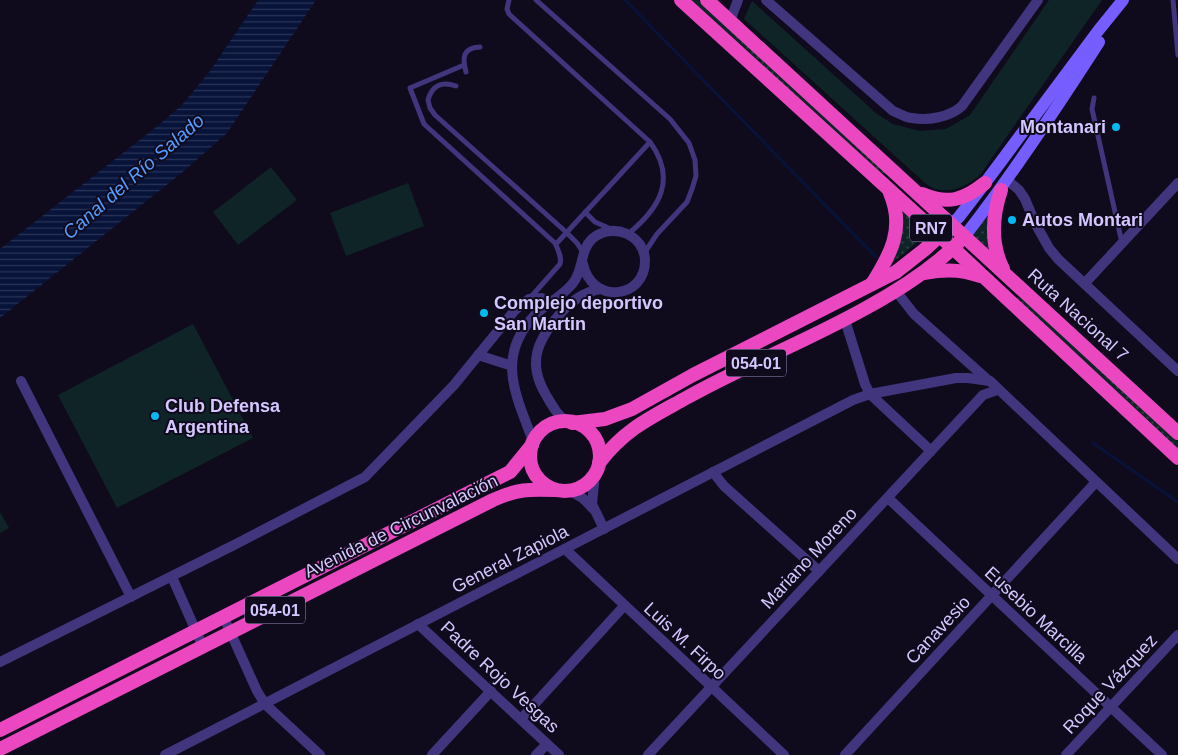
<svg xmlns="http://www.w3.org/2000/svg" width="1178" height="755" font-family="Arial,sans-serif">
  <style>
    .grass { fill: #0e2426 }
    .garden { fill: url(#garden-dots) }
    .water { fill: url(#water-rules) }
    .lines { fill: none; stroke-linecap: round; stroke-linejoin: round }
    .stream { stroke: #071339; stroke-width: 3 }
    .service { stroke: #41357d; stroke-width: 5 }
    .minor { stroke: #41357d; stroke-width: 10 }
    .secondary { stroke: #765dff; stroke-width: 12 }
    .trunk { stroke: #ea47c1; stroke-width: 14 }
    .poi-dot { fill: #00baf1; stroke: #100b1c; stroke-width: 2 }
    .labels { text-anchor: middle; stroke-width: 4; stroke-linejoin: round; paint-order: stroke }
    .shield { fill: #100b1c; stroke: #998ebb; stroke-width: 1 }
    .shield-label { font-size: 16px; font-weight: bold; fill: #d4c6ff }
    .poi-label { font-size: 18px; font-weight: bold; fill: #d4c6ff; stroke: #100b1c; text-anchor: start }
    .street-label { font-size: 18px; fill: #d4c6ff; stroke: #100b1c }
    .water-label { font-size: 19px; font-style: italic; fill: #549aff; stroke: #100b1c }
  </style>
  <defs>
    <pattern id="garden-dots" width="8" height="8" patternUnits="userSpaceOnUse" patternTransform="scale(1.25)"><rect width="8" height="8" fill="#0e2426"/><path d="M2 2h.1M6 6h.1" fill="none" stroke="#304247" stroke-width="1.8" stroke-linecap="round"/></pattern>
    <pattern id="water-rules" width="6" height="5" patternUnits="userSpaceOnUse" patternTransform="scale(1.25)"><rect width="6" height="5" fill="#071339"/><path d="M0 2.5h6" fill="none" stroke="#2a3457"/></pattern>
  </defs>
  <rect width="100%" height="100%" fill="#100b1c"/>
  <g class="grass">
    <path d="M1049 0H1102L980 175C967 187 948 195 931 187 925 184 920 178 915 174L744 19 752 1 877 114 893 124 920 131 946 129 970 115Z"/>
    <polygon points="271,167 297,200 238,245 213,212"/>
    <polygon points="408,183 424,226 346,256 330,213"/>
    <polygon points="193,324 253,438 117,508 58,395"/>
    <polygon points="0,512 9,528 0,533"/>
  </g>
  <g class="garden">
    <polygon points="688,0 698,0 936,215 892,178 875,169"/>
    <path d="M904 211 928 232 914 245 891 264C900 246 904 231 904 211Z"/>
    <polygon points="990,214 990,250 972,235"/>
    <polygon points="1023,297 1178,442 1178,451 1015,298"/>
  </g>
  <polygon class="water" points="258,0 316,0 227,133 184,171 0,318 0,249 155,128 182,105 210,71"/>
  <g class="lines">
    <g class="stream">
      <polyline points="625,0 876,257"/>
      <polyline points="1093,443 1178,502"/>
    </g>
    <g class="service">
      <path d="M509 0 507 9 509 14 650 142C677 179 660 208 628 234"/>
      <polyline points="536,0 670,119 689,143 695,160 696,176 692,189 687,202 657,234 645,252"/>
      <polyline points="1173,0 1178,55"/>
      <polyline points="464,65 410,88 424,124 556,244 650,142"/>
      <path d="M466 72C462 57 463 48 480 47"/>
      <path d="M456 86C442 81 432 85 428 100L430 108 435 115 566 232 577 243 583 252"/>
      <polyline points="1094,98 1092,109 1122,243"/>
      <polyline points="585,212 595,222 611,229"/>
      <path d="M530 298 560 264C562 257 558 250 555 243"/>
    </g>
    <g class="minor">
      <path d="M766 0 893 111C899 113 906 118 912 118 928 121 950 117 962 106L1038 0"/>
      <polyline points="730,21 738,0"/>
      <polyline points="1007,180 1019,190 1025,199 1035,223 1049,248 1058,259 1178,371"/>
      <polyline points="1085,283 1178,183"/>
      <polyline points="896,291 914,314 989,381"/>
      <polyline points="845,320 865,384 870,394 931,451"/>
      <polyline points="478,355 512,366"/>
      <polyline points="21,381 131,597"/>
      <path d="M567 422C557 415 552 405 546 395 527 363 537 341 559 315 570 302 584 292 600 289"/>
      <path d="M533 441C516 395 495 357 535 315 547 303 563 296 573 283 584 269 580 250 592 239 612 221 645 235 645 261 645 299 592 305 583 264"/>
      <polyline points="713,472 724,486 819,571"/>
      <polyline points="595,474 592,504 604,529"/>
      <path d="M567 491C579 494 585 499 593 509"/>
      <polyline points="888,498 1162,755"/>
      <polyline points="565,549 784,755"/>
      <polyline points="172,577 203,647"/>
      <polyline points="224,618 257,691 265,704 320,755"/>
      <polyline points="418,624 559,755"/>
      <polyline points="0,662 236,544 365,477 454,385 515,310 529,299 542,298 549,302"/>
      <polyline points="521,719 624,606"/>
      <polyline points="165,755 853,400 870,394 956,378 968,378 990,381 1178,559"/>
      <polyline points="432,755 491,691"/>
      <polyline points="536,755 547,744"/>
      <polyline points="648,755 983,395 997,390"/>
      <polyline points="845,755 1096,482"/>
      <polyline points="1066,755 1178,635"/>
    </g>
    <g class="secondary">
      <polyline points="951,225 959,217 985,183 1098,31 1123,0"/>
      <path d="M964 237C1013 174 1056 109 1099 42"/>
    </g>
    <g class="trunk">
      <polyline points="681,0 940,236 1178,458"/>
      <polyline points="707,0 1178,433"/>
      <path d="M1001 190C992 217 990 243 1003 269"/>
      <path d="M922 194C948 205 964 200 985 183"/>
      <path d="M925 273C944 269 962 269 980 276"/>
      <path d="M872 284C891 254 905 228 890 193"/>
      <circle cx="565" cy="456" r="35"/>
      <polyline points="572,423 605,419 632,409 693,375 896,272 924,250 945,231"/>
      <path d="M599 463C625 429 650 418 686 398 745 365 807 341 866 308 899 290 931 270 958 243"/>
      <polyline points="0,730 498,478 510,472 532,445"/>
      <path d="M0 749 493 500C517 489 529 489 555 490"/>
    </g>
  </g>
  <g class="poi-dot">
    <circle cx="1116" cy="127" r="5"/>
    <circle cx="1012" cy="220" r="5"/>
    <circle cx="484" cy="313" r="5"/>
    <circle cx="155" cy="416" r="5"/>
  </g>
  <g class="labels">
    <g class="shield">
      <rect x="910" y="214.5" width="42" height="27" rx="4"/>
      <rect x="726" y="349.5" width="60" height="27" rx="4"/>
      <rect x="245" y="596.5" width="60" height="27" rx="4"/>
    </g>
    <g class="shield-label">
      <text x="931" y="234">RN7</text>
      <text x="756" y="369">054-01</text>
      <text x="275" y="616">054-01</text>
    </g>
    <g class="poi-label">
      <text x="1106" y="133" text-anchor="end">Montanari</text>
      <text x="1022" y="226">Autos Montari</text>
      <text x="494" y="309">Complejo deportivo<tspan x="494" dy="21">San Martin</tspan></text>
      <text x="165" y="412">Club Defensa<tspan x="165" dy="21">Argentina</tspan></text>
    </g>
    <g class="street-label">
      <text transform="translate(1078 315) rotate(42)" y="6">Ruta Nacional 7</text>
      <text transform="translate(401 526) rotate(-26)" y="6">Avenida de Circunvalación</text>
      <text transform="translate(809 558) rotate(-47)" y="6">Mariano Moreno</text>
      <text transform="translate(510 559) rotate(-27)" y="6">General Zapiola</text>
      <text transform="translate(1036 615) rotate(43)" y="6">Eusebio Marcilla</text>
      <text transform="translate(938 630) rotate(-47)" y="6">Canavesio</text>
      <text transform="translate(685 641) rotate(43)" y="6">Luis M. Firpo</text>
      <text transform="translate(500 677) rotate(43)" y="6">Padre Rojo Vesgas</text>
      <text transform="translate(1110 684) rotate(-47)" y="6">Roque Vázquez</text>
    </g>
    <g class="water-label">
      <text transform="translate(133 176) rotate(-41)" y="7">Canal del Río Salado</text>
    </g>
  </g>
</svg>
